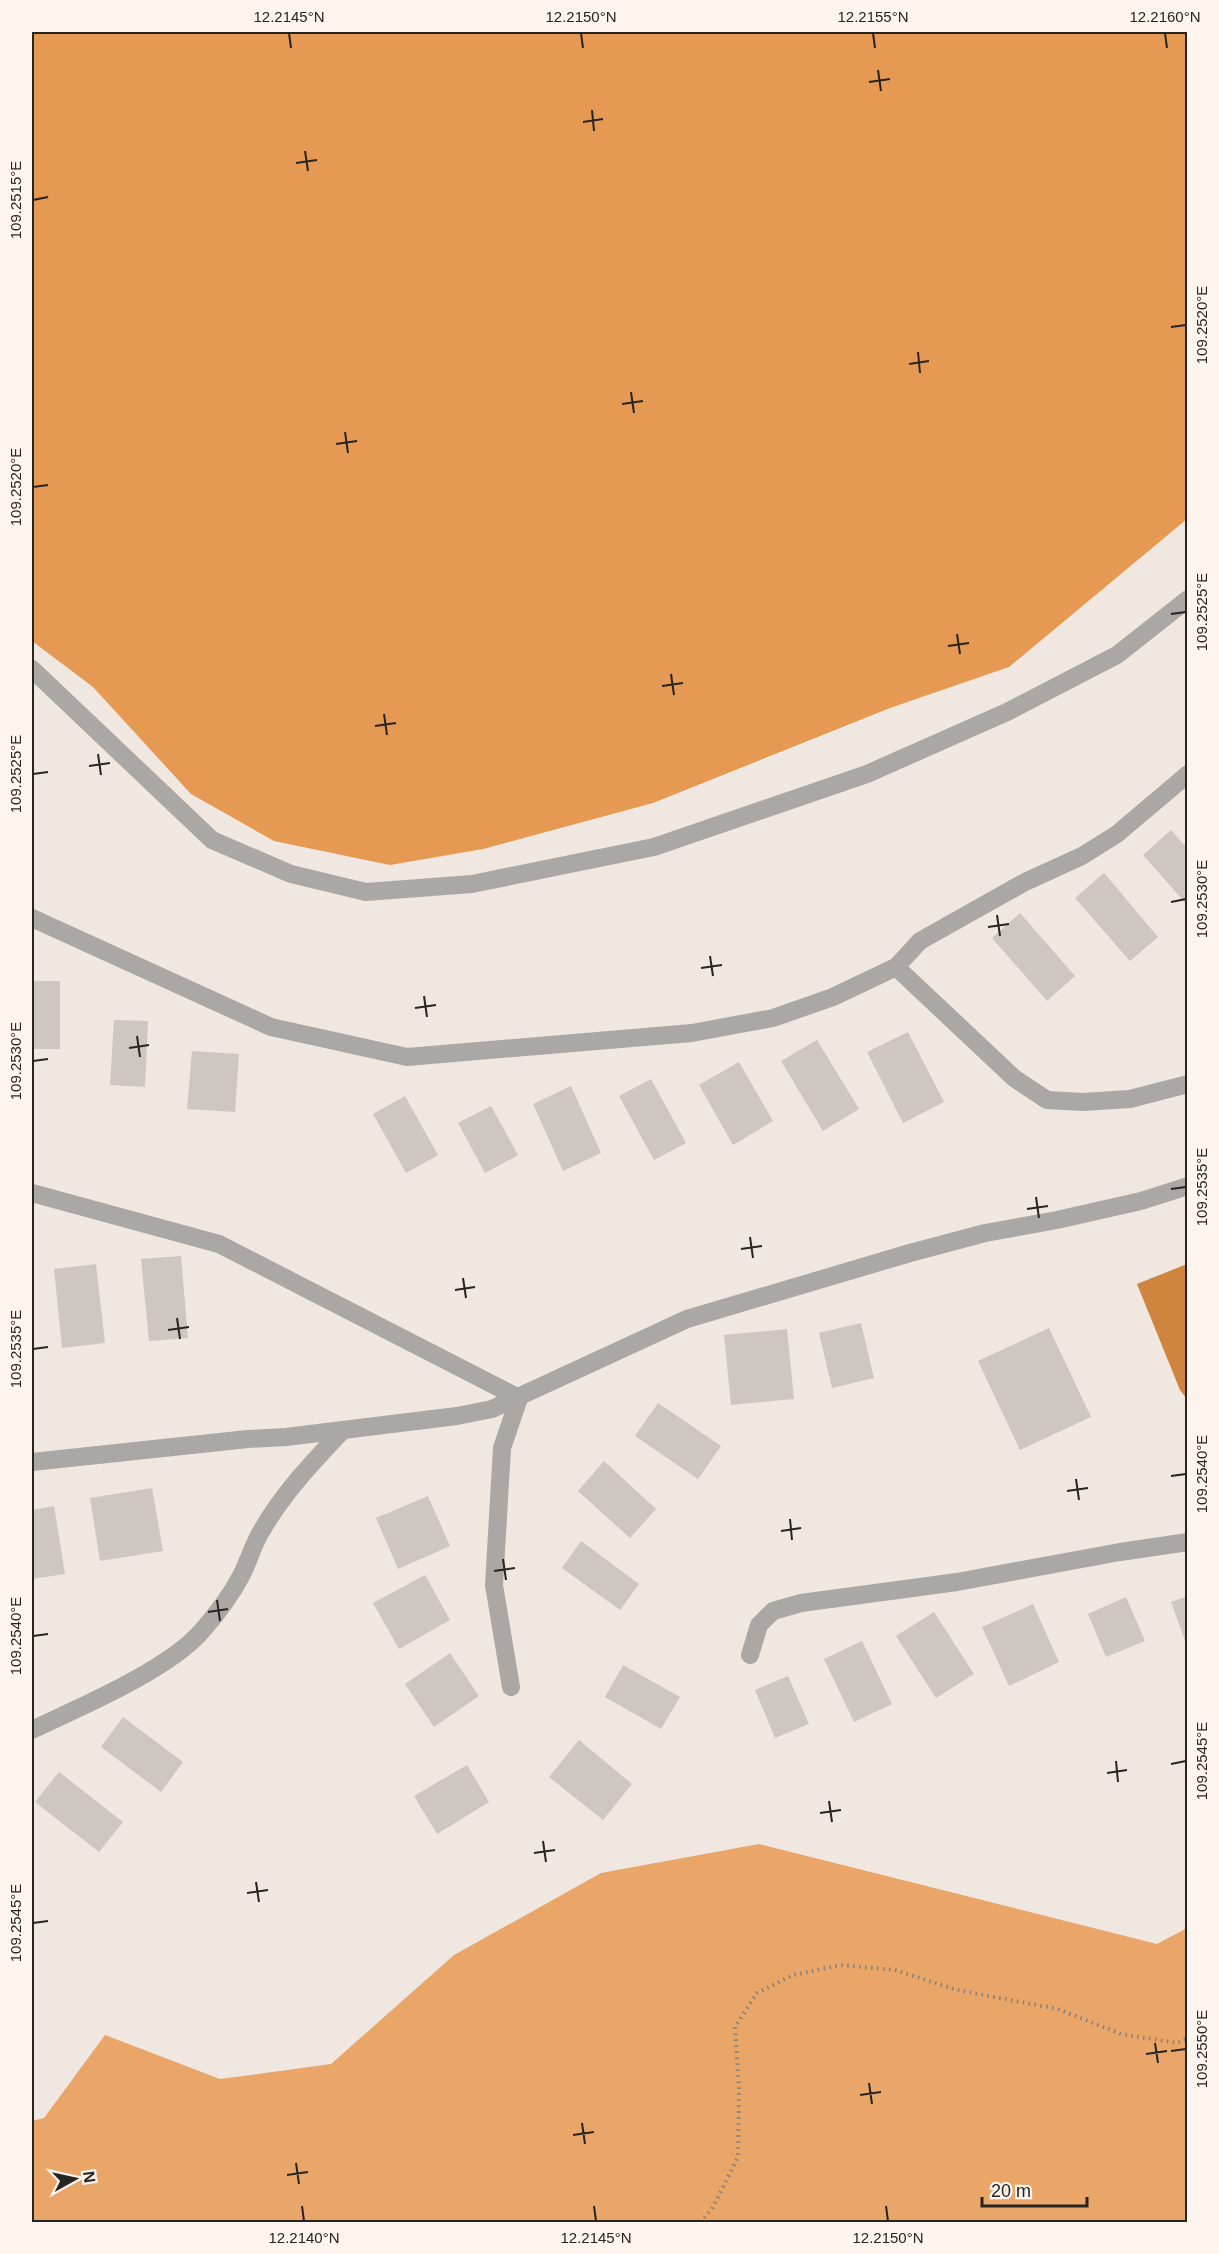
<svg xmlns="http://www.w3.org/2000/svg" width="1219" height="2254" font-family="Helvetica,sans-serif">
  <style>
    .green { fill: #eaa669 }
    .forest { fill: #e59953 }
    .water { fill: #cf853d }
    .building { fill: #cec6c0 }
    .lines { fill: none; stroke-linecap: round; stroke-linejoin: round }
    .path { stroke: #85807b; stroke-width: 4; stroke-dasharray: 1.5 4.5; stroke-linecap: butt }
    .minor { stroke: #aaa7a4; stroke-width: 18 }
    .ticks { fill: none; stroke: #272522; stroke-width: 2 }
    .neatline { fill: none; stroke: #272522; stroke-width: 2 }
    .ticks-label { font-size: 15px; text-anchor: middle; fill: #272522 }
  </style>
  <rect width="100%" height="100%" fill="#efe7e0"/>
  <polygon class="green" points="759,1844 1157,1944 1187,1928 1187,2222 32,2222 32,2121 44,2118 105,2035 220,2079 331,2064 454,1955 601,1873"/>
  <polygon class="forest" points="32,32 1187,32 1187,519 1009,667 890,708 653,803 483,849 390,865 274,841 191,794 93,687 32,641"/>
  <polygon class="water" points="1187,1264 1187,1399 1180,1390 1137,1284"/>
  <g class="building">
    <polygon points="1171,830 1188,849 1188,906 1143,855"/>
    <polygon points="1104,873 1158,937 1130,961 1075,898"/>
    <polygon points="1020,913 1075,976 1047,1001 992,938"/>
    <rect x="32" y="981" width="28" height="68"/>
    <polygon points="114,1020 148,1021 145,1087 110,1085"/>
    <polygon points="908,1032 944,1102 903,1123 867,1052"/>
    <polygon points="817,1040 859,1109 823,1131 781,1061"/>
    <polygon points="192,1051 239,1054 235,1112 187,1109"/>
    <polygon points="739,1062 773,1121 733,1145 699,1085"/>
    <polygon points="651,1079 686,1143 654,1160 619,1096"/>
    <polygon points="571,1086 601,1153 563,1171 533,1104"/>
    <polygon points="405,1096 438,1155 406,1173 373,1114"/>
    <polygon points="491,1106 518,1155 485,1173 458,1123"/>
    <polygon points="181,1256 188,1338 149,1341 141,1259"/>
    <polygon points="96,1264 105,1343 62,1348 54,1269"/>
    <polygon points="861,1323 874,1378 832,1388 819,1333"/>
    <polygon points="1049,1328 1091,1417 1020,1450 978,1361"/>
    <polygon points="787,1329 794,1399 731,1405 724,1335"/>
    <polygon points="658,1403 721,1446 698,1479 635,1436"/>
    <polygon points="604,1461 656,1509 630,1538 578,1491"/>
    <polygon points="152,1488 163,1551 100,1561 90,1498"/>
    <polygon points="428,1496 450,1546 398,1569 376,1518"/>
    <polygon points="54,1506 65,1574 32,1579 32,1510"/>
    <polygon points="581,1541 639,1584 620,1610 562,1568"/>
    <polygon points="425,1575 450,1620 399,1649 373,1603"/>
    <polygon points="1188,1596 1188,1646 1187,1646 1171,1602"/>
    <polygon points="1126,1597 1145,1641 1106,1657 1088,1614"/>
    <polygon points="1033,1604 1059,1662 1009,1686 982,1627"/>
    <polygon points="934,1612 974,1674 936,1698 896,1636"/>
    <polygon points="862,1641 892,1704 854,1722 824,1659"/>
    <polygon points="450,1653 479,1696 434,1727 405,1684"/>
    <polygon points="623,1665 680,1697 661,1729 605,1697"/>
    <polygon points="788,1676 809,1724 775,1738 755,1690"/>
    <polygon points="123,1717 183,1762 161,1792 101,1747"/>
    <polygon points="579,1740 632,1784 603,1820 549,1777"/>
    <polygon points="467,1765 489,1802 437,1834 414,1796"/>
    <polygon points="59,1772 123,1822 99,1852 35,1802"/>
  </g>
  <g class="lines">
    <polyline class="path" points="700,2222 712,2209 738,2157 739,2088 735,2027 757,1993 793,1975 841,1965 895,1970 957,1990 1058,2009 1121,2034 1177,2043 1188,2038"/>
    <g class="minor">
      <polyline points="32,669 212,840 291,874 366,892 472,884 654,847 867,774 1007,712 1117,655 1188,599"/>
      <polyline points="32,918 271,1027 407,1057 692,1033 773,1018 833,997 896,967 920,941 1025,882 1082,856 1117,834 1188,774"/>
      <polyline points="896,967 1014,1078 1047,1100 1083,1102 1130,1099 1188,1084"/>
      <polyline points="32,1193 219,1244 519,1398 502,1448 494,1585 511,1687"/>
      <polyline points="32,1462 248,1439 286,1437 457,1416 492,1409 687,1319 910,1253 985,1233 1057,1220 1141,1201 1188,1186"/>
      <polyline points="750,1655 759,1625 773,1611 801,1603 957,1582 1120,1552 1188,1542"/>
      <path d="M32 1730C80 1707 166 1671 201 1632 216 1615 231 1595 241 1576 249 1561 253 1544 262 1530 284 1492 313 1462 342 1431"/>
    </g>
  </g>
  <path class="ticks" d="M289 33 291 48M581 33 583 48M873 33 875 48M1165 33 1167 48M878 70 881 91M869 82 890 79M592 110 594 131M583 122 603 119M305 151 308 171M296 163 317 160M33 200 48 197M1171 327 1186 325M918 352 920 373M909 364 929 361M631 392 634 413M622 404 643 401M345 432 348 453M336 444 357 441M33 487 48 485M1171 614 1186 612M957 634 960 654M948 646 969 643M671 674 674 695M662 686 683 683M384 714 387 735M375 726 396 723M98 754 101 775M89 766 110 763M33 774 48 772M1171 902 1186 899M997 915 1000 936M988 927 1009 924M710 956 713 976M701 968 722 965M424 996 427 1017M415 1008 436 1005M137 1036 140 1057M129 1048 149 1045M33 1061 48 1059M1171 1189 1186 1187M1036 1197 1039 1218M1027 1209 1048 1206M750 1237 753 1258M741 1249 762 1246M463 1278 466 1298M455 1290 475 1287M177 1318 180 1339M168 1330 189 1327M33 1349 48 1347M1171 1476 1186 1474M1076 1479 1079 1500M1067 1491 1088 1488M790 1519 792 1540M781 1531 801 1528M503 1559 506 1580M494 1571 515 1568M217 1600 220 1621M208 1612 228 1609M33 1636 48 1634M1116 1761 1118 1782M1171 1764 1186 1761M1107 1773 1127 1770M829 1801 832 1822M820 1813 841 1810M543 1841 546 1862M534 1853 555 1850M256 1882 259 1902M247 1893 268 1890M33 1923 48 1921M1155 2043 1158 2063M1171 2051 1186 2049M1146 2054 1167 2051M869 2083 872 2104M860 2095 881 2092M582 2123 585 2144M573 2135 594 2132M296 2163 299 2184M287 2175 308 2172M302 2206 304 2221M594 2206 596 2221M886 2206 888 2221"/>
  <rect width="1219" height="2254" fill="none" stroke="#fcf4ed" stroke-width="66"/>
  <g transform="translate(75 2179) rotate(82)" stroke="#fcf4ed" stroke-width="4.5" paint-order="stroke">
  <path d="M0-4.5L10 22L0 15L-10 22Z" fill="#272522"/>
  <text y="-9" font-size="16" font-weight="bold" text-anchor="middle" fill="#272522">N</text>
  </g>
  <path d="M982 2197v9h105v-9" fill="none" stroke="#272522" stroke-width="3"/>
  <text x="991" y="2197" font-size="18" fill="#272522" stroke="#fcf4ed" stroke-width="4.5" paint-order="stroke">20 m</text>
  <rect x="33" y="33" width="1153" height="2188" class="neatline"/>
  <g class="ticks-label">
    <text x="289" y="22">12.2145°N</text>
    <text x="581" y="22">12.2150°N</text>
    <text x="873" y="22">12.2155°N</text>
    <text x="1165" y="22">12.2160°N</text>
    <text transform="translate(16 200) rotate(-90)" y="5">109.2515°E</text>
    <text transform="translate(1202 325) rotate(-90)" y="5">109.2520°E</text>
    <text transform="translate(16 487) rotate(-90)" y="5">109.2520°E</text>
    <text transform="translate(1202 612) rotate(-90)" y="5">109.2525°E</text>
    <text transform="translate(16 774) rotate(-90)" y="5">109.2525°E</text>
    <text transform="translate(1202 899) rotate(-90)" y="5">109.2530°E</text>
    <text transform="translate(16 1061) rotate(-90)" y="5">109.2530°E</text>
    <text transform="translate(1202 1187) rotate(-90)" y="5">109.2535°E</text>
    <text transform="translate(16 1349) rotate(-90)" y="5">109.2535°E</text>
    <text transform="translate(1202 1474) rotate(-90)" y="5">109.2540°E</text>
    <text transform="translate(16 1636) rotate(-90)" y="5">109.2540°E</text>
    <text transform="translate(1202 1761) rotate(-90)" y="5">109.2545°E</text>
    <text transform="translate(16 1923) rotate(-90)" y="5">109.2545°E</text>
    <text transform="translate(1202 2049) rotate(-90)" y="5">109.2550°E</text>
    <text x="304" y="2243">12.2140°N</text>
    <text x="596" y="2243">12.2145°N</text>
    <text x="888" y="2243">12.2150°N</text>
  </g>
</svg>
